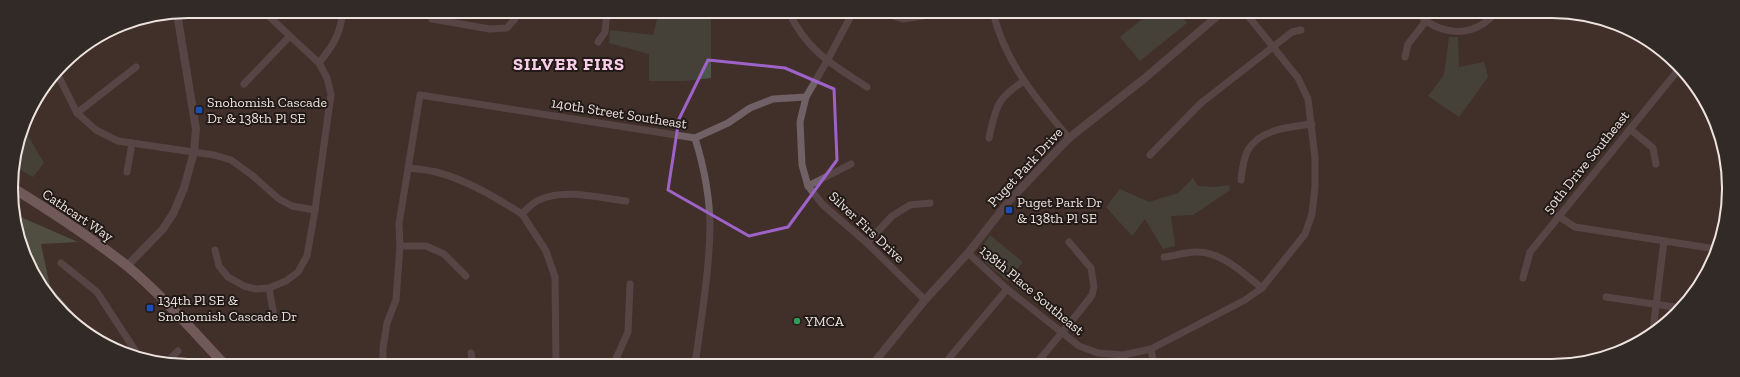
<svg xmlns="http://www.w3.org/2000/svg" width="1740" height="377" font-family="'Zilla Slab',serif">
  <style>
    .green { fill: #4b574a }
    .forest { fill: #60745e }
    .lines { fill: none; stroke-linecap: round; stroke-linejoin: round }
    .minor { stroke: #6f6165; stroke-width: 7 }
    .tertiary { stroke: #6f6165; stroke-width: 8 }
    .primary { stroke: #aa8d95; stroke-width: 10 }
    .marked { fill: none; stroke: #9e63c9; stroke-width: 3; stroke-linejoin: round }
    .transit-dot { fill: #1a4fb4; stroke: #221a17; stroke-width: 1.5 }
    .leisure-dot { fill: #2e9e5b; stroke: #221a17; stroke-width: 1.5 }
    .labels { text-anchor: middle; stroke-width: 4; stroke-linejoin: round; paint-order: stroke }
    .poi-label { font-size: 14px; fill: #eee3df; stroke: #221a17; text-anchor: start }
    .street-label { font-size: 14px; fill: #eee3df; stroke: #221a17 }
    .district-label { font-size: 18px; font-weight: bold; letter-spacing: 1px; fill: #facee8; stroke: #221a17 }
    .rim { fill: none; stroke: #eee3df; stroke-width: 2 }
  </style>
  <rect width="100%" height="100%" fill="#412f29"/>
  <g class="green">
    <polygon points="659,12 711,12 711,78 684,81 649,81 649,54 609,43 610,30 653,35"/>
    <polygon points="1151,12 1179,12 1187,23 1140,61 1120,37"/>
    <polygon points="1449,37 1458,37 1459,67 1484,62 1488,77 1459,117 1428,96 1444,75"/>
    <polygon points="23,127 44,163 33,177 14,166"/>
    <polygon points="1193,178 1198,186 1215,187 1229,185 1230,190 1193,215 1171,216 1175,246 1163,249 1145,219 1132,236 1106,207 1120,189 1149,202 1178,193"/>
    <polygon points="990,235 1023,262 1008,281 979,257 978,252"/>
  </g>
  <polygon class="forest" points="16,215 78,242 41,244 50,286 96,339 55,305 20,245"/>
  <g class="lines">
    <g class="minor">
      <polyline points="433,11 432,19 490,29 507,28 515,19 515,11"/>
      <path d="M789 12C806 50 833 65 867 87"/>
      <polyline points="853,12 827,61 806,97 800,122 802,165 808,186 823,205 867,243 925,300"/>
      <polyline points="880,12 903,19 930,15 939,12"/>
      <path d="M993 12C1004 61 1037 100 1069 138"/>
      <polyline points="1417,12 1426,21"/>
      <polyline points="598,42 605,32 607,11"/>
      <path d="M1405 57 1408 44 1426 21C1450 37 1477 35 1496 12"/>
      <path d="M319 63C334 44 340 35 343 11"/>
      <polyline points="57,73 77,113 96,130 118,141 214,155 231,160 253,176 279,199 292,206 315,210"/>
      <polyline points="244,84 289,37"/>
      <polyline points="77,113 136,67"/>
      <polyline points="1630,129 1653,148 1656,164"/>
      <path d="M695 138C704 167 710 198 710 228 709 274 701 320 695 365"/>
      <path d="M989 138C996 107 996 99 1024 81"/>
      <polyline points="1150,155 1201,103 1292,32 1301,30"/>
      <path d="M409 168C418 169 428 170 436 172 467 180 495 197 522 214 527 209 533 202 539 200 565 188 599 198 626 201"/>
      <polyline points="127,172 132,143"/>
      <path d="M1241 180C1242 171 1243 159 1248 150 1260 129 1290 127 1312 124"/>
      <polyline points="808,186 851,164"/>
      <polyline points="522,214 546,251 555,277 556,365"/>
      <polyline points="1558,216 1575,227 1716,249"/>
      <polyline points="867,243 892,216 910,205 930,203"/>
      <polyline points="400,246 426,246 444,254 466,276"/>
      <polyline points="215,250 219,266 228,277 244,286 256,289 269,288 286,281 298,272 307,256 315,210 331,94 327,78 319,63 263,11"/>
      <polyline points="968,253 1007,289 1079,346 1098,353 1123,355 1151,349 1245,300 1262,288 1305,234 1312,214 1315,187 1315,158 1308,99 1298,78 1245,12"/>
      <path d="M1164 257C1175 256 1187 251 1198 252 1222 252 1244 274 1262 288"/>
      <polyline points="61,263 97,292 138,355"/>
      <polyline points="1523,278 1530,252 1679,69"/>
      <polyline points="269,288 274,316"/>
      <polyline points="1606,297 1681,308"/>
      <polyline points="1653,330 1664,241"/>
      <polyline points="1151,349 1154,365"/>
      <polyline points="471,353 473,365"/>
      <polyline points="946,362 1007,289"/>
      <polyline points="165,364 178,351"/>
      <polyline points="383,365 383,348 387,323 396,300 400,246 399,224 420,95 695,138 728,123 750,108 773,99 806,97"/>
      <polyline points="612,365 615,361 628,332 630,284"/>
      <polyline points="1035,365 1079,312 1092,295 1094,287 1091,268 1069,242"/>
    </g>
    <g class="tertiary">
      <polyline points="127,266 163,229 174,212 184,188 194,152 196,129 177,13"/>
      <polyline points="872,365 925,300 968,253 1009,201 1069,138 1145,78 1222,12"/>
    </g>
    <path class="primary" d="M13 188C52 212 90 237 126 265 162 295 193 331 225 365"/>
  </g>
  <path d="M0 0H1740V377H0ZM708 60 785 68 834 89 837 160 788 227 749 236 668 190 679 119Z" fill="#412f29" fill-opacity=".55" fill-rule="evenodd"/>
  <path class="marked" d="M708 60 785 68 834 89 837 160 788 227 749 236 668 190 679 119Z"/>
  <g class="transit-dot">
    <rect x="195" y="106" width="8" height="8" rx="2"/>
    <rect x="1005" y="206" width="8" height="8" rx="2"/>
    <rect x="146" y="304" width="8" height="8" rx="2"/>
  </g>
  <circle class="leisure-dot" cx="797" cy="321" r="4"/>
  <g class="labels">
    <g class="poi-label">
      <text x="207" y="107">Snohomish Cascade<tspan x="207" dy="16">Dr &amp; 138th Pl SE</tspan></text>
      <text x="1017" y="207">Puget Park Dr<tspan x="1017" dy="16">&amp; 138th Pl SE</tspan></text>
      <text x="158" y="305">134th Pl SE &amp;<tspan x="158" dy="16">Snohomish Cascade Dr</tspan></text>
      <text x="805" y="326">YMCA</text>
    </g>
    <g class="street-label">
      <text transform="translate(619 113) rotate(9)" y="5">140th Street Southeast</text>
      <text transform="translate(1586 162) rotate(-51)" y="5">50th Drive Southeast</text>
      <text transform="translate(1025 167) rotate(-47)" y="5">Puget Park Drive</text>
      <text transform="translate(78 215) rotate(34)" y="5">Cathcart Way</text>
      <text transform="translate(867 227) rotate(43)" y="5">Silver Firs Drive</text>
      <text transform="translate(1032 290) rotate(40)" y="5">138th Place Southeast</text>
    </g>
    <g class="district-label">
      <text x="569" y="70">SILVER FIRS</text>
    </g>
  </g>
  <path d="M0 0H1740V377H0ZM188 18H1552A170 170 0 0 1 1722 188V189A170 170 0 0 1 1552 359H188A170 170 0 0 1 18 189V188A170 170 0 0 1 188 18Z" fill="#322a27" fill-rule="evenodd"/>
  <path class="rim" d="M188 18H1552A170 170 0 0 1 1722 188V189A170 170 0 0 1 1552 359H188A170 170 0 0 1 18 189V188A170 170 0 0 1 188 18Z"/>
</svg>
